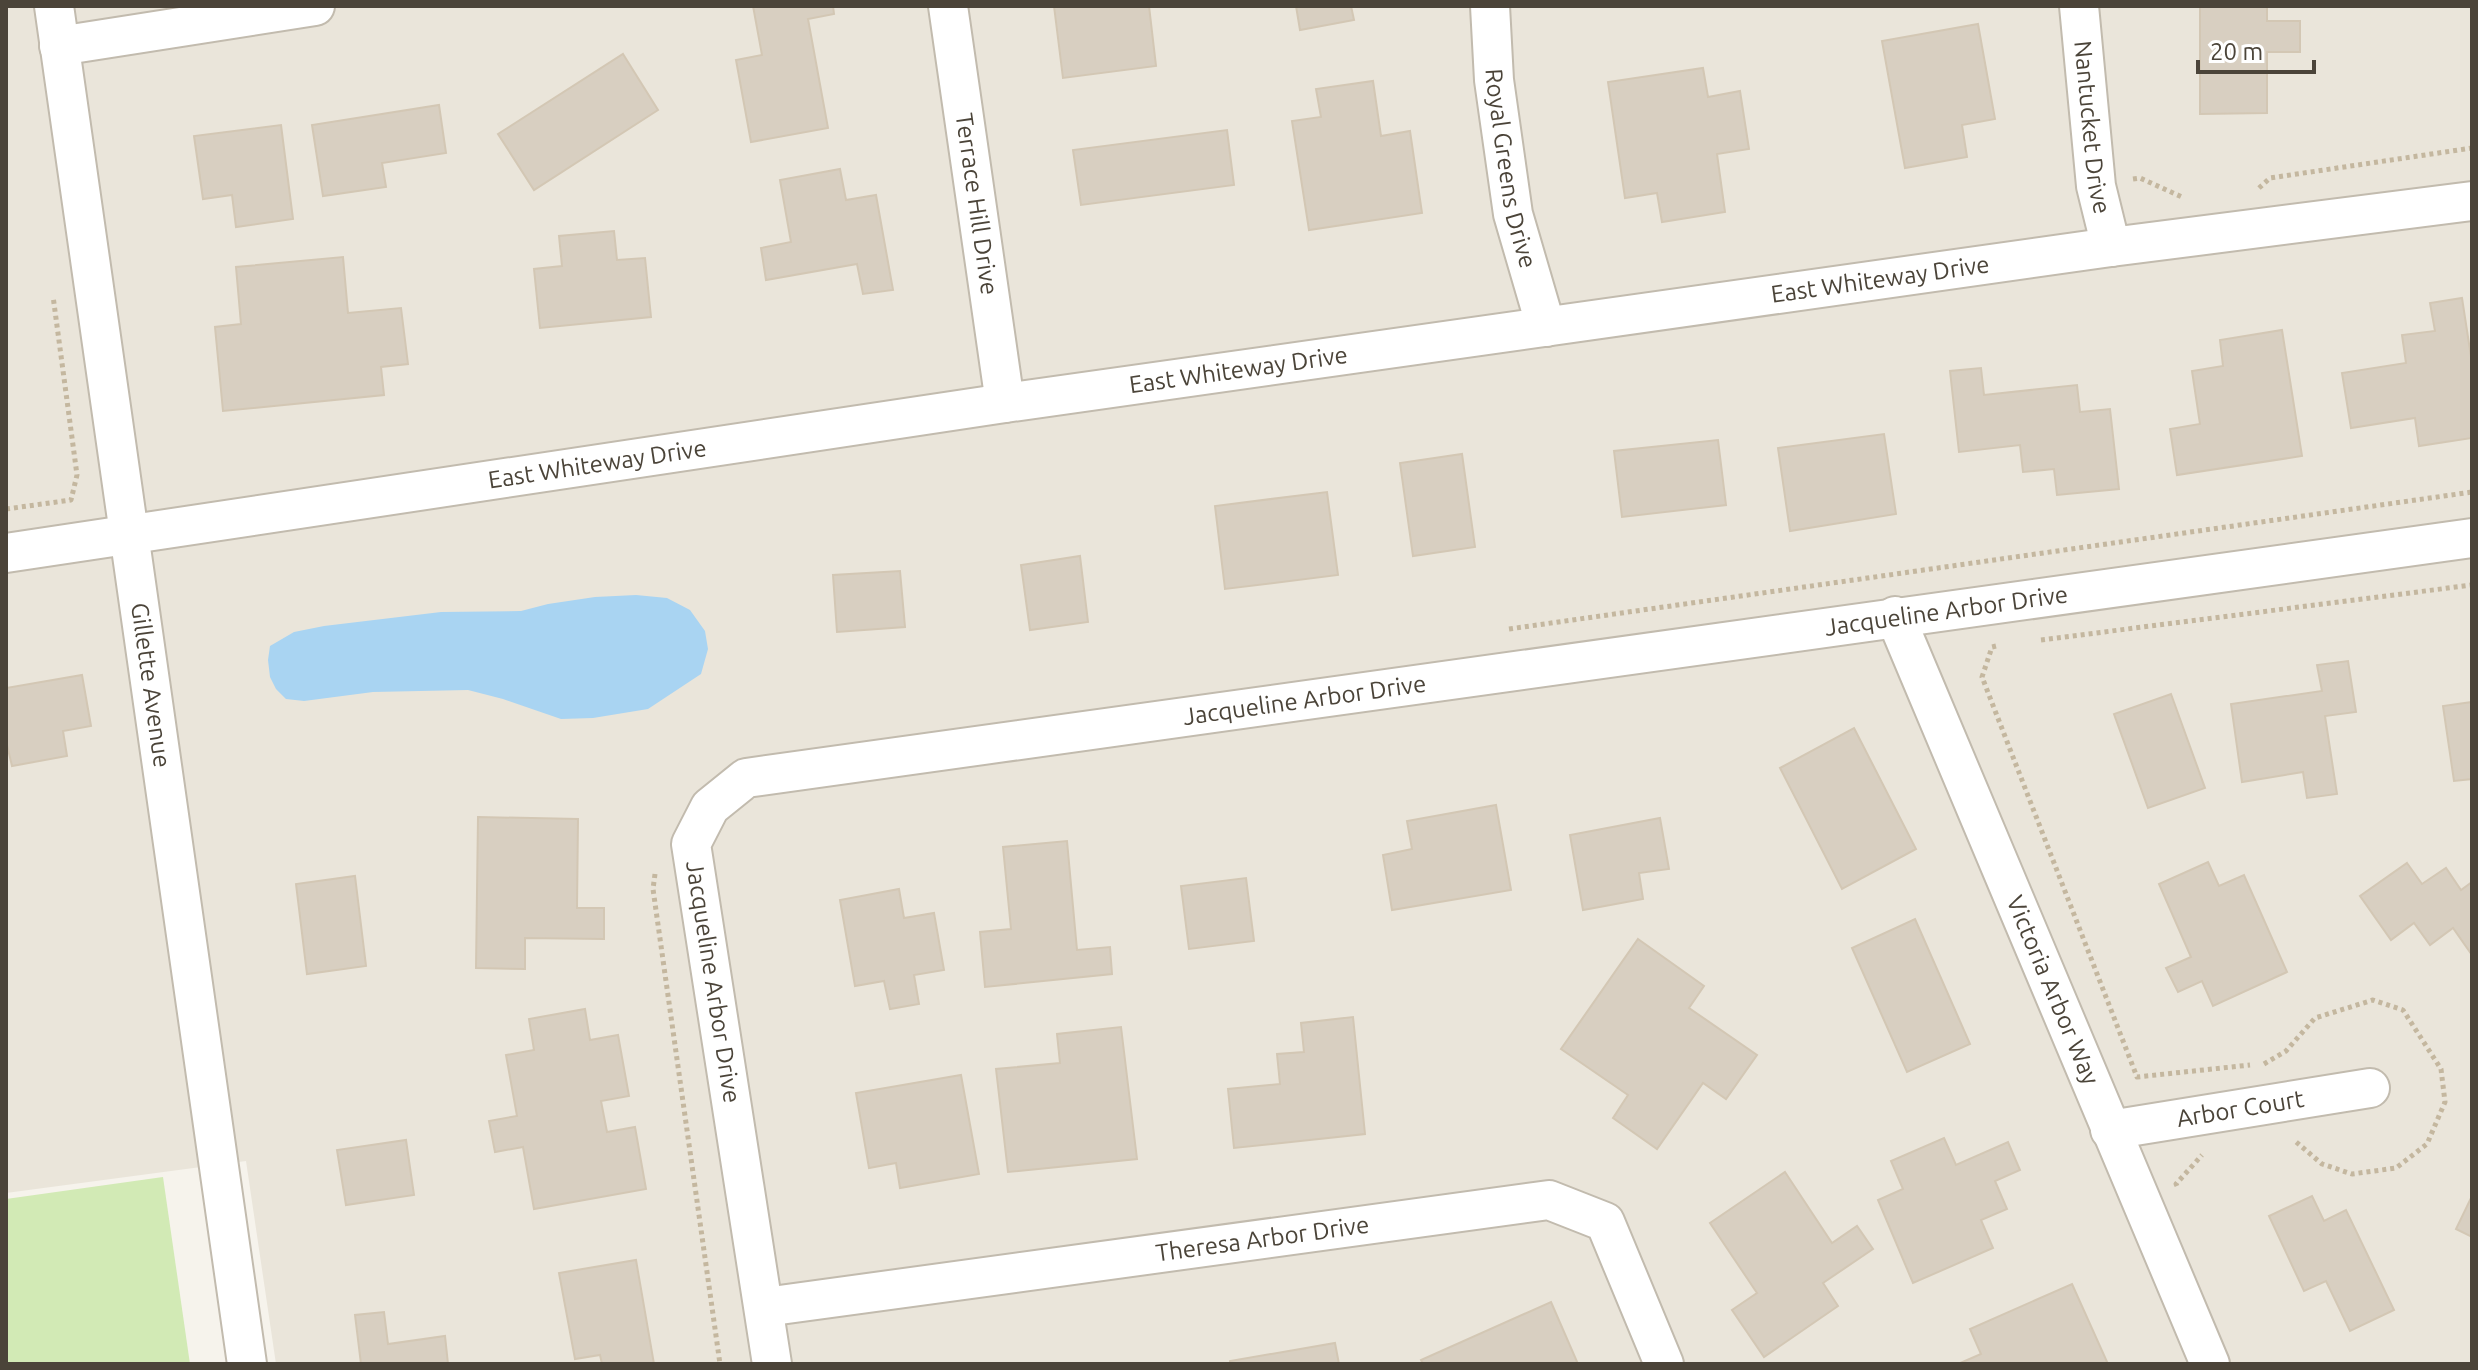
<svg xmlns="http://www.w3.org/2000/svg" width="2478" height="1370" font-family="Ubuntu,sans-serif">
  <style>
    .residential { fill: #eae5da }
    .green { fill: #d2eab5 }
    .water { fill: #a9d4f2 }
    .building { fill: #d8cfc1; stroke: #d3c7b4; stroke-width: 2 }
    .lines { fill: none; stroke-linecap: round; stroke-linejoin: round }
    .minor-casing { stroke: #c2bbae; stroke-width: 42 }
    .path { stroke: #c4b79f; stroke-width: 5; stroke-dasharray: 4 4; stroke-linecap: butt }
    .minor { stroke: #fff; stroke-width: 38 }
    .labels { text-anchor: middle; stroke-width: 6; stroke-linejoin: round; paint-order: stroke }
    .street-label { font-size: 24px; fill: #4b4439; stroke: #fff }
  </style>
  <rect width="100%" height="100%" fill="#f6f3ec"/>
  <polygon class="residential" points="6,6 2472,6 2472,1364 276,1364 246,1161 6,1193"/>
  <polygon class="green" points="163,1177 190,1364 6,1364 6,1199"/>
  <polygon class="water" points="636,595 667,598 690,610 705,631 708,649 701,674 648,709 593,718 561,719 503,699 468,690 373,692 304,701 286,699 276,689 270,677 268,660 270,646 294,632 324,626 441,612 521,611 548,604 595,597"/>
  <g class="building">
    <polygon points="753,6 833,6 834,14 808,19 828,128 751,142 736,60 762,55"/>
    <polygon points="1054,6 1149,6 1156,66 1063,78"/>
    <polygon points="1296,6 1351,6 1354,20 1300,30"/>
    <polygon points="2200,6 2267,6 2267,21 2300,21 2300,52 2267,52 2267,113 2200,114"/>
    <polygon points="1978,24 1995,119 1962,125 1967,157 1905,168 1882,41"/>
    <polygon points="623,54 658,110 534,190 498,134"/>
    <polygon points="1703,68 1708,97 1740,91 1749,149 1717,154 1725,212 1662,222 1657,193 1625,198 1608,82"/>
    <polygon points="1373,81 1381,136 1410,131 1422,213 1309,230 1292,121 1321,117 1316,89"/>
    <polygon points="439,105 446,153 382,163 386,187 323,196 312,125"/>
    <polygon points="281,125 293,219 236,227 232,195 203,199 194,136"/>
    <polygon points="1227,130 1234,185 1081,205 1073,150"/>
    <polygon points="840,169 846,200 876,195 893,290 863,294 857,264 766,280 761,248 791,242 780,180"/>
    <polygon points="614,231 617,260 645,258 651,317 540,328 534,269 562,266 559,236"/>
    <polygon points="343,257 348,313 401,308 408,364 381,367 384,395 223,411 215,327 241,324 236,267"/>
    <polygon points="2462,298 2472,363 2472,438 2419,446 2415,418 2351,428 2342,373 2406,363 2402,335 2435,331 2430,303"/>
    <polygon points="2282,330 2302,456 2177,475 2170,429 2200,424 2192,371 2223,366 2220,340"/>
    <polygon points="1981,368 1984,395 2077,385 2080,412 2110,409 2119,489 2057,495 2054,469 2023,472 2020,445 1959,452 1950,371"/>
    <polygon points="1884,434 1896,514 1790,531 1778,448"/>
    <polygon points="1718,440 1726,505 1622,517 1614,451"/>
    <polygon points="1462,454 1475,547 1413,556 1400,463"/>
    <polygon points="1327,492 1338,575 1225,589 1215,506"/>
    <polygon points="1080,556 1088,622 1030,630 1021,565"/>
    <polygon points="900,571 905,627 837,632 833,575"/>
    <polygon points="2348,661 2356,712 2325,716 2337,794 2307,798 2303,772 2242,782 2231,704 2322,691 2317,665"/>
    <polygon points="82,675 91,726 63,731 67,756 12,766 6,741 6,688"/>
    <polygon points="2171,694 2205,788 2148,808 2114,714"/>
    <polygon points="2472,702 2472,779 2454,781 2443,706"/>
    <polygon points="1854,728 1916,849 1842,889 1780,768"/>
    <polygon points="1496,805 1511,890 1392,910 1383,855 1412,849 1407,821"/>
    <polygon points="478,817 578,819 577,908 604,908 604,939 525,938 525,969 476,968"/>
    <polygon points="1660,818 1669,869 1639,873 1643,899 1583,910 1570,835"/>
    <polygon points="1067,841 1077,950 1110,947 1112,974 985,987 980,932 1011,929 1003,847"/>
    <polygon points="2208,862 2219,886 2244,875 2287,972 2213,1006 2202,981 2178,992 2166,968 2191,957 2159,884"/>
    <polygon points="2407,863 2422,884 2446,868 2461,890 2472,882 2472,955 2453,928 2430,945 2414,923 2391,940 2360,896"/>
    <polygon points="355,876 366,966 307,974 296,884"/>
    <polygon points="1246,878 1254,941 1189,949 1181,886"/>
    <polygon points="899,889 904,918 934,913 944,970 914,975 919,1004 890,1009 884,981 855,986 840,900"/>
    <polygon points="1915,919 1970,1044 1907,1072 1852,948"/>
    <polygon points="1638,939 1704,986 1689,1008 1757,1055 1726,1099 1703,1083 1657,1149 1613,1118 1628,1095 1561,1049"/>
    <polygon points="585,1009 590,1040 618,1035 629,1096 601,1101 607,1132 635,1127 646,1189 534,1209 523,1147 495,1152 489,1121 517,1116 506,1055 534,1050 529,1019"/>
    <polygon points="1353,1017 1365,1134 1234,1148 1228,1089 1280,1084 1277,1054 1304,1052 1301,1023"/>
    <polygon points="1121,1027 1137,1159 1008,1172 996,1069 1060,1063 1057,1034"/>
    <polygon points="961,1075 979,1174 900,1188 896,1163 869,1168 856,1093"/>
    <polygon points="1944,1138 1956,1165 2008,1142 2020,1170 1995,1181 2007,1209 1981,1220 1993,1248 1913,1283 1878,1200 1903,1189 1891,1161"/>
    <polygon points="406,1140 414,1195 346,1205 337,1150"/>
    <polygon points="1785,1172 1832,1243 1857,1226 1873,1249 1823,1283 1838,1306 1764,1357 1732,1310 1757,1293 1710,1223"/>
    <polygon points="2312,1196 2324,1221 2346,1210 2394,1310 2350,1331 2326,1281 2304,1291 2269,1216"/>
    <polygon points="2472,1196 2472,1237 2456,1229"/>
    <polygon points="636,1260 654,1364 602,1364 600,1355 575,1359 559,1273"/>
    <polygon points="2072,1284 2108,1364 1958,1364 1981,1354 1970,1329"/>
    <polygon points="1551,1302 1578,1364 1423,1364 1421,1360"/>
    <polygon points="384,1312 388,1344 445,1336 448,1364 361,1364 355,1315"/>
    <polygon points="1335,1343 1339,1364 1230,1364 1230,1361"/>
  </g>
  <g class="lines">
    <defs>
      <g id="minor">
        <path id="s1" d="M54 6 247 1364"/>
        <path id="s2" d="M948 6 1005 403"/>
        <path id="s3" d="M1490 6 1494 80 1513 214 1546 327"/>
        <path id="s4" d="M2079 6 2096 186 2111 247"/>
        <polyline points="59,46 315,6"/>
        <path id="s5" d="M6 553 1005 403 2111 247 2472 201"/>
        <path id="s6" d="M1895 616 2210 1364"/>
        <path id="s7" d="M2110 1130 2370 1088"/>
        <path id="s8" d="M765 1307 1549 1200 1605 1222 1664 1364"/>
        <path id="s9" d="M772 1364 691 844 710 807 746 778 2472 538"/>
      </g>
    </defs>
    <use href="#minor" class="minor-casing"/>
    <g class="path">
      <polyline points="2133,179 2140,178 2182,197"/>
      <polyline points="2259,188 2270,178 2472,148"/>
      <polyline points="6,509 71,500 77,475 53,296"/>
      <polyline points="1509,629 2472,492"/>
      <polyline points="2041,640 2472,585"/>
      <polyline points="1996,646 1992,647 1982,677 2137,1077 2250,1065"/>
      <polyline points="655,874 653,889 720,1364"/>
      <polyline points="2264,1064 2286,1051 2315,1018 2373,1000 2403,1010 2441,1069 2445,1102 2427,1144 2396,1168 2352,1174 2322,1164 2295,1141"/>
      <polyline points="2177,1186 2176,1184 2202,1155"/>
    </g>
    <use href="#minor" class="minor"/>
  </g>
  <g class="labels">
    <g class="street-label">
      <text dy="8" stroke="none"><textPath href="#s4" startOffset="122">Nantucket Drive</textPath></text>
      <text dy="8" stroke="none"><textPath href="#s3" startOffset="164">Royal Greens Drive</textPath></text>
      <text dy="8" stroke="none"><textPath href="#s2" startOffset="200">Terrace Hill Drive</textPath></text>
      <text dy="8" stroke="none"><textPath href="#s5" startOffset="1894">East Whiteway Drive</textPath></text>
      <text dy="8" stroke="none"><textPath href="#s5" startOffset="1246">East Whiteway Drive</textPath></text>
      <text dy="8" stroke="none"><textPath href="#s5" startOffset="598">East Whiteway Drive</textPath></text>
      <text dy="8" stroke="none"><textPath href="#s9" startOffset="1826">Jacqueline Arbor Drive</textPath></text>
      <text dy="8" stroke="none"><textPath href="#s1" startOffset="686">Gillette Avenue</textPath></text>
      <text dy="8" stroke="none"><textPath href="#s9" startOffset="1178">Jacqueline Arbor Drive</textPath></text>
      <text transform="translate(713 982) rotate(81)" y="8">Jacqueline Arbor Drive</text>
      <text dy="8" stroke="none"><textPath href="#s6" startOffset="406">Victoria Arbor Way</textPath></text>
      <text dy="8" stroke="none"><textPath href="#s7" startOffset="132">Arbor Court</textPath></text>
      <text dy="8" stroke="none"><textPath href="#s8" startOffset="502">Theresa Arbor Drive</textPath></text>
    </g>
  </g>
  <rect width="2478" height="1370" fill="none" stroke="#4b4439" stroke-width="16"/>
  <path d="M2198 60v12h116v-12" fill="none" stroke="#4b4439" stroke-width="4"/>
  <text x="2210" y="60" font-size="24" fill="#4b4439" stroke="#ffffff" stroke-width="6" paint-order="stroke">20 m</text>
</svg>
